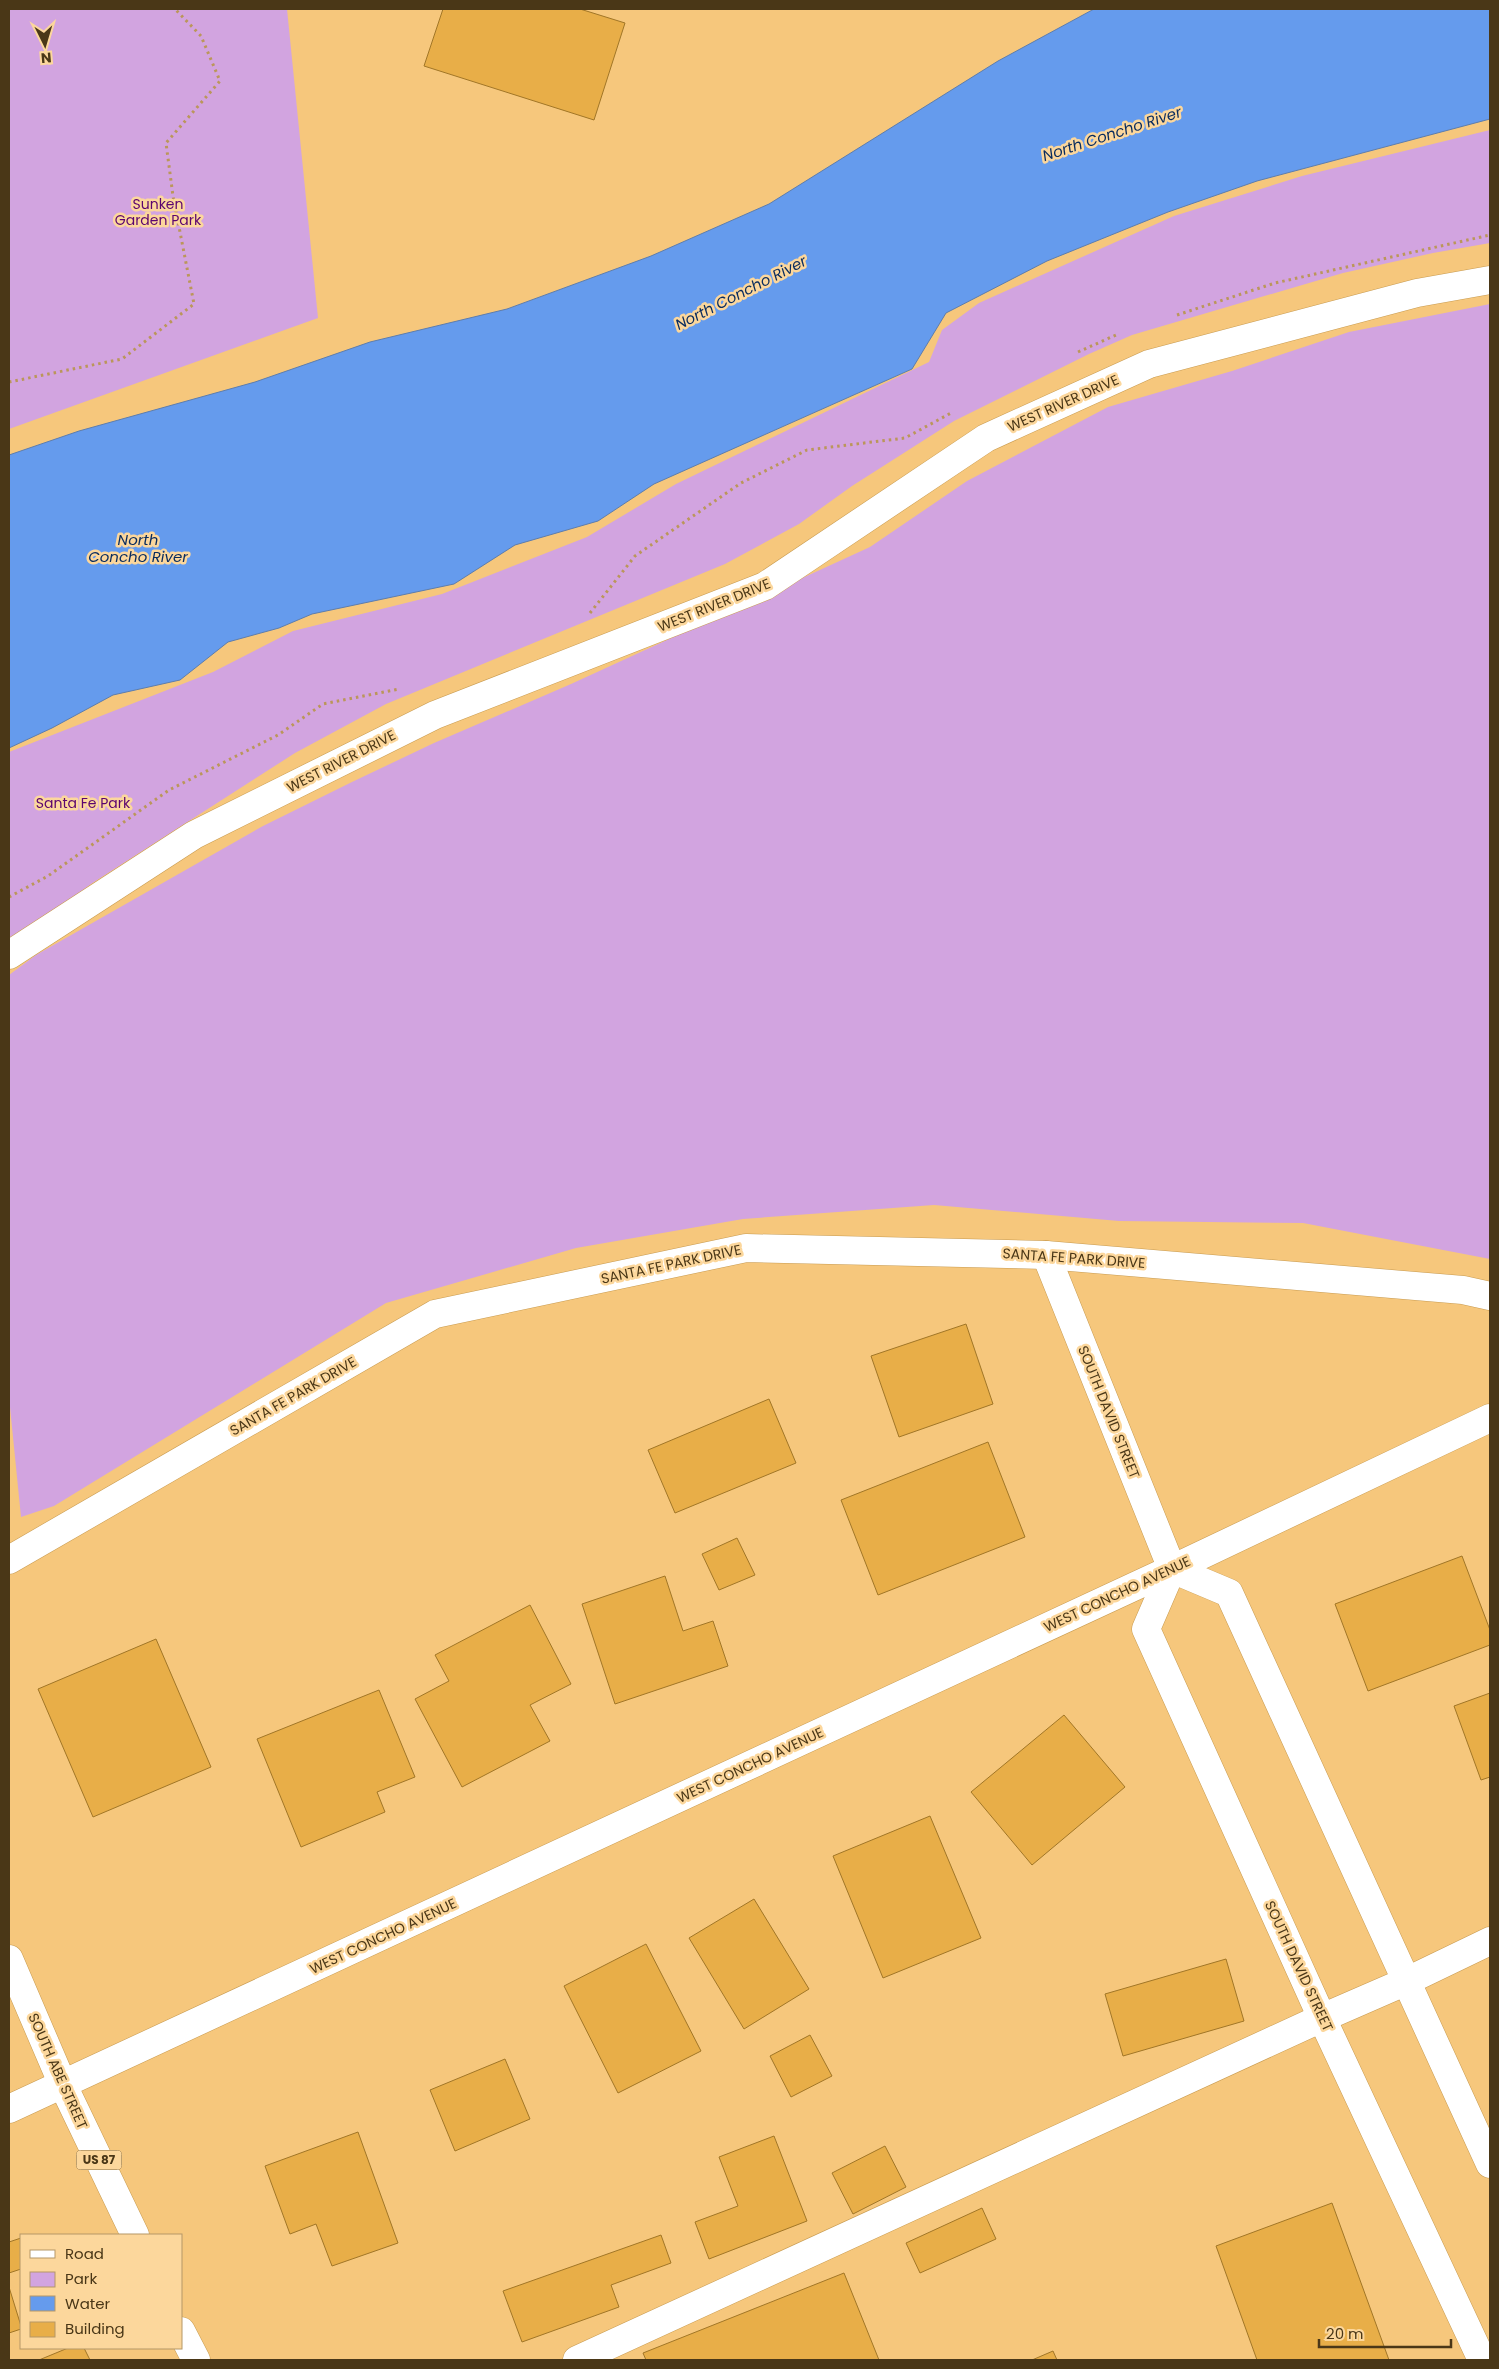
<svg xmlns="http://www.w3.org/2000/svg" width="1499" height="2369" font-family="Poppins,sans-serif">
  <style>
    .green { fill: #d2a4e0 }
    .water { fill: #659bed; stroke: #5d7dad }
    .building { fill: #e8ae48; stroke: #a17627 }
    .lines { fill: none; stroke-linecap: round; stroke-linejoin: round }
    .minor-casing { stroke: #c89b50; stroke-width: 29 }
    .major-casing { stroke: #c89b50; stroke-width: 29 }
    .path { stroke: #bb965a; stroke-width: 3; stroke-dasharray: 2.5 4; stroke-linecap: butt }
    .minor { stroke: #fff; stroke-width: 28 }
    .major { stroke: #fff; stroke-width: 28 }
    .labels { text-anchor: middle; stroke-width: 5; stroke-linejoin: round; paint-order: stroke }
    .shield { fill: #fcd79c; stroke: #7f673f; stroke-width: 1 }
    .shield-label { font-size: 12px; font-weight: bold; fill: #4a3717 }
    .park-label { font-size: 14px; fill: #5b046f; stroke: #fcd79c }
    .street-label { font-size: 14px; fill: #4a3717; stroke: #fcd79c }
    .water-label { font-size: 15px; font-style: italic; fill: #082b5e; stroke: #fcd79c }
  </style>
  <rect width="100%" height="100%" fill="#f6c77c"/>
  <g class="green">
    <polygon points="9,9 287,9 318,318 9,429"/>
    <polygon points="1490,130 1490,243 1433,253 1343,273 1132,335 1089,354 954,421 852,486 799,524 725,564 386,704 295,753 91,884 37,925 9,940 9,752 213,672 293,631 442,594 587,537 676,484 929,362 942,330 979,303 1174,216 1302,176"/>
    <polygon points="1490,304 1490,1259 1303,1223 1119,1221 934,1205 743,1219 576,1248 386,1303 54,1506 21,1517 9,1397 9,975 36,955 263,826 352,782 434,743 571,684 870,547 967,481 1108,407 1232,371 1349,332"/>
  </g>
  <polygon class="water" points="1094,9 1490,9 1490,119 1257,181 1168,212 1047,261 946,313 912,369 654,484 598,521 515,545 454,584 312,614 279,628 228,642 180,680 113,695 52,728 9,748 9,455 79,431 255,382 370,342 507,309 651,256 769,204 998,61"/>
  <g class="building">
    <polygon points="443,9 580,9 625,23 594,120 424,66"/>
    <polygon points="966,1324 993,1404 899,1437 871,1356"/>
    <polygon points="769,1399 796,1463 675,1513 648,1450"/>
    <polygon points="988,1442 1025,1537 878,1595 841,1500"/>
    <polygon points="737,1538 755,1575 719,1590 702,1554"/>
    <polygon points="1462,1556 1490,1630 1490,1645 1368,1691 1335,1604"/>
    <polygon points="665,1576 683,1631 713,1621 728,1666 615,1704 582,1604"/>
    <polygon points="530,1605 571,1684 530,1705 550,1741 462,1787 415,1699 449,1681 435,1655"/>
    <polygon points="156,1639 211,1767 93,1817 38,1689"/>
    <polygon points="379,1690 415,1777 377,1792 385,1812 301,1847 257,1739"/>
    <polygon points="1490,1693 1490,1777 1481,1780 1454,1706"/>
    <polygon points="1064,1715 1125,1787 1032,1865 971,1792"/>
    <polygon points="930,1816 981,1938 883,1978 833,1856"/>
    <polygon points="754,1899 809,1989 744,2029 689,1938"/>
    <polygon points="646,1944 701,2051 618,2093 564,1986"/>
    <polygon points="1226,1959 1244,2021 1123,2056 1105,1994"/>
    <polygon points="810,2035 832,2076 791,2097 770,2056"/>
    <polygon points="505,2059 530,2119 455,2151 430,2090"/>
    <polygon points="358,2132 398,2243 332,2266 316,2224 290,2234 265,2166"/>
    <polygon points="774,2136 807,2221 709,2259 695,2222 738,2206 719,2157"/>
    <polygon points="885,2146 906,2187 853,2214 832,2173"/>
    <polygon points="1332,2203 1389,2360 1257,2360 1216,2246"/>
    <polygon points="982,2208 996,2239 920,2273 906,2243"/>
    <polygon points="661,2235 671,2263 611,2285 619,2307 522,2342 503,2291"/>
    <polygon points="21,2238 21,2269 9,2273 9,2242"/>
    <polygon points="844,2273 879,2360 646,2360 643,2353"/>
    <polygon points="9,2287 21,2326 21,2329 9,2333"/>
    <polygon points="68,2348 84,2348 90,2360 39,2360"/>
    <polygon points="1053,2351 1057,2360 1032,2360"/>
  </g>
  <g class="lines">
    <defs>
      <g id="minor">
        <polyline points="9,955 194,835 435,715 765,586 986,438 1149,364 1417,293 1490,280"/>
        <polyline points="1046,1255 1172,1569 1229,1593 1490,2164"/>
        <polyline points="9,1560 435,1314 746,1248 1046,1255 1463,1290 1490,1296"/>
        <polyline points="1172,1569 1146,1629 1322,2018 1482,2360"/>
        <polyline points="9,2109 1172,1569 1490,1418"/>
        <polyline points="577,2360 1322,2018 1407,1981 1490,1941"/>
      </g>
      <g id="major">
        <polyline points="9,1959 63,2085 135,2235"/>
        <polyline points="181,2331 196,2360"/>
      </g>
    </defs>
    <use href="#minor" class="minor-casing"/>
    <use href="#major" class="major-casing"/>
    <g class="path">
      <polyline points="1177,315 1275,283 1490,235"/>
      <polyline points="1078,352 1116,335"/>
      <polyline points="9,382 122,359 194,304 173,196 166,143 220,81 201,36 175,9"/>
      <polyline points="590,613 635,556 741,483 807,450 905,438 951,413"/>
      <polyline points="9,897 48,876 169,790 278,735 323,704 399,689"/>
    </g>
    <use href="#minor" class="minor"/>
    <use href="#major" class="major"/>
  </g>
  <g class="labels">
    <rect class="shield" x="76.5" y="2150.5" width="45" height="19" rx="4"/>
    <g class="shield-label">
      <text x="99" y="2164">US 87</text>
    </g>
    <g class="park-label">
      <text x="158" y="209">Sunken<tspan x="158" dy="16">Garden Park</tspan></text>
      <text x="83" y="808">Santa Fe Park</text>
    </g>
    <g class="street-label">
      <text transform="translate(1063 403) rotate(-24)" y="5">WEST RIVER DRIVE</text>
      <text transform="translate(714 605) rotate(-22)" y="5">WEST RIVER DRIVE</text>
      <text transform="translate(341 761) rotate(-27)" y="5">WEST RIVER DRIVE</text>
      <text transform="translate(1074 1258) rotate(4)" y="5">SANTA FE PARK DRIVE</text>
      <text transform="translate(671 1264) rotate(-12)" y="5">SANTA FE PARK DRIVE</text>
      <text transform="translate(293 1396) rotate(-30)" y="5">SANTA FE PARK DRIVE</text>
      <text transform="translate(1109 1412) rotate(68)" y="5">SOUTH DAVID STREET</text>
      <text transform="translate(1117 1594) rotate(-25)" y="5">WEST CONCHO AVENUE</text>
      <text transform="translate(750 1765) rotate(-25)" y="5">WEST CONCHO AVENUE</text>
      <text transform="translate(383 1936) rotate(-25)" y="5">WEST CONCHO AVENUE</text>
      <text transform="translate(1299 1966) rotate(65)" y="5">SOUTH DAVID STREET</text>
      <text transform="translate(58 2071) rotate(66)" y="5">SOUTH ABE STREET</text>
    </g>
    <g class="water-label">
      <text transform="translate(1112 134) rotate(-18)" y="5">North Concho River</text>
      <text transform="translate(741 293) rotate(-27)" y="5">North Concho River</text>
      <text x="138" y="545">North<tspan x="138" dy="17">Concho River</tspan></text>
    </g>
  </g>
  <rect width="1499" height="2369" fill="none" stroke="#4a3717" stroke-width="20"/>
  <rect x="20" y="2234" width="162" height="115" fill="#fcd79c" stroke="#b59767"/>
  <rect x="30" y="2250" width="25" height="8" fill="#ffffff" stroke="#b59767"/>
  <text x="65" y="2259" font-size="15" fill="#4a3717">Road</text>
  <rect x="30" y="2272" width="25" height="15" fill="#d2a4e0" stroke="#b59767"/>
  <text x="65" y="2284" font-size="15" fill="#4a3717">Park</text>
  <rect x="30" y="2296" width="25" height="15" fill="#659bed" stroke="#b59767"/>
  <text x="65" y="2309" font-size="15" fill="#4a3717">Water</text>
  <rect x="30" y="2322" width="25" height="15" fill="#e8ae48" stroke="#b59767"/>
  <text x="65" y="2334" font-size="15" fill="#4a3717">Building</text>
  <g transform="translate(45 45) rotate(175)" stroke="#fcd79c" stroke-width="4" paint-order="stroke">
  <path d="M0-4L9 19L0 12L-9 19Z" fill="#4a3717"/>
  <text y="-8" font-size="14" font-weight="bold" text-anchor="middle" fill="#4a3717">N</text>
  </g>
  <path d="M1319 2339v8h132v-8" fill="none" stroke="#4a3717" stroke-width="2.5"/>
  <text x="1326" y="2339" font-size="15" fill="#4a3717" stroke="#fcd79c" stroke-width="4" paint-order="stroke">20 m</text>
</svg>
